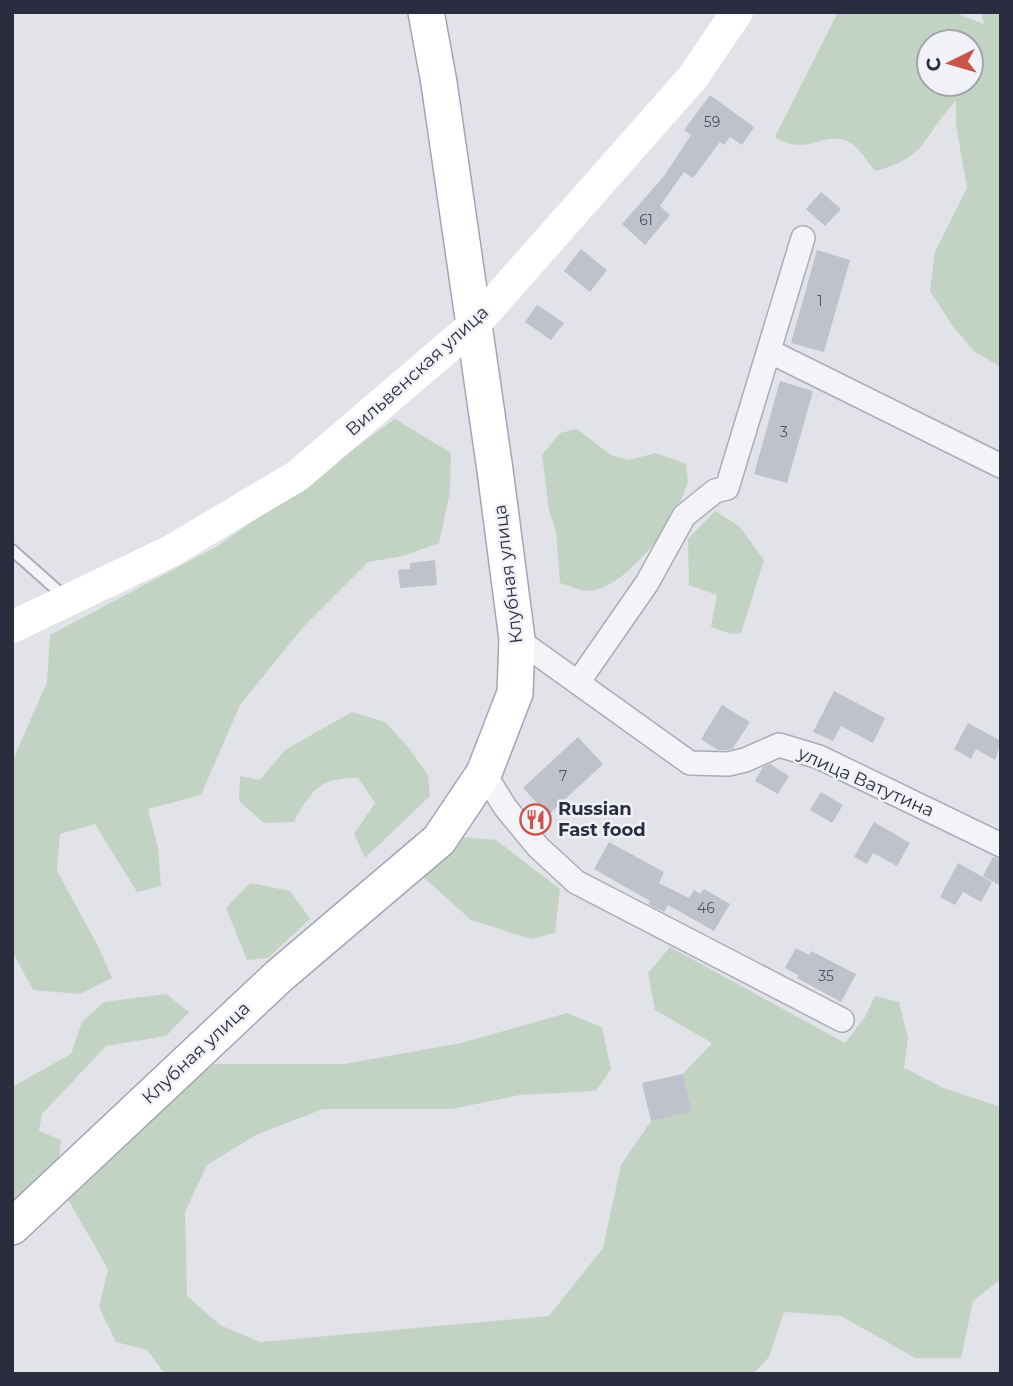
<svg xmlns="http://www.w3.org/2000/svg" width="1013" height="1386" font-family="Montserrat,sans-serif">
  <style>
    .green { fill: #c3d3c3; fill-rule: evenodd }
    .building { fill: #bfc1cc }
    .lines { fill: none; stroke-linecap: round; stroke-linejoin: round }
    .lane-casing { stroke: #aaacb6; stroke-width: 14 }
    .street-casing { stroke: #aaacb6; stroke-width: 26 }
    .primary-casing { stroke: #a1a5b5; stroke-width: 38 }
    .lane { stroke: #f4f4f8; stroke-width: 10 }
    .street { stroke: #f4f4f8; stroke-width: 23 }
    .secondary { stroke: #fff; stroke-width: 32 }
    .primary { stroke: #fff; stroke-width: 35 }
    .labels { text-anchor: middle; stroke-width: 5; stroke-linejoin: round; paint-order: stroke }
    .number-label { font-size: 14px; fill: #4f5263 }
    .street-label { font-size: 18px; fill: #2a2d40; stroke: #f1f2f7 }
    .poi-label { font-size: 18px; font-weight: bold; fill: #2a2d40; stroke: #f1f2f7; text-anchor: start }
  </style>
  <rect width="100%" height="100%" fill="#e1e3e9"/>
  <g class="green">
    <path d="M838 12H953L984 24 981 12H1001V367L975 352 954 328 930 291 935 252 967 188 956 125V101C922 135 930 157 875 171 868 163 859 147 849 142 822 129 810 158 775 137ZM929 42H971V84H929Z"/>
    <polygon points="395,419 451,453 450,492 439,543 403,556 368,562 304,626 240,705 201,795 148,809 158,848 161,886 137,892 95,824 60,834 57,871 98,946 112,978 80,994 33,990 12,951 12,762 47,682 50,635 218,546"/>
    <path d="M577 429 611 455 629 460 656 453 686 464C686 470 689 479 687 485 676 519 627 591 586 591 578 590 568 585 560 583L556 532 549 510 542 455 560 433Z"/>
    <polygon points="715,511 739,526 764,560 741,633 731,634 711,627 717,595 689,585 688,539"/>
    <path d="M352 712 385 722 408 747 428 775 430 796 365 858 354 834 375 803 358 778C321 777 311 790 294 822L264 823 239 801 240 776 260 780 285 750Z"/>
    <polygon points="459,837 496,840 560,889 555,933 531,939 471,920 421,875"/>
    <polygon points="250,883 290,891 310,919 268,958 247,960 226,908"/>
    <polygon points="670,947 845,1043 865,1017 875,996 899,1002 908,1038 904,1068 946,1089 1001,1107 1001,1279 973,1301 961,1358 915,1358 841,1316 784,1312 769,1357 753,1374 165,1374 147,1350 116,1342 99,1307 108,1269 66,1196 184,1083 214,1064 344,1064 461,1043 567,1013 602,1027 611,1069 596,1091 520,1095 452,1109 323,1109 256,1135 207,1165 185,1212 187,1296 220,1325 260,1342 549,1316 603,1248 621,1165 651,1121 692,1110 683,1074 712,1043 655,1010 648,973"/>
    <polygon points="166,994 189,1012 166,1036 106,1046 42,1114 39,1131 61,1140 59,1159 16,1202 12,1198 12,1087 71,1054 82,1022 104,1002"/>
  </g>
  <g class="building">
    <polygon points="710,95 754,127 742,145 730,137 724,145 720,142 693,178 684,172 660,206 670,215 645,245 622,224 664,176 691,135 684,130"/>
    <polygon points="821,192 841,209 825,226 806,209"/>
    <polygon points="581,249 607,270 590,292 564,271"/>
    <polygon points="817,250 850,260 824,352 791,343"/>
    <polygon points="537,305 564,323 551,340 525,322"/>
    <polygon points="780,381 813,391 787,483 754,474"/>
    <polygon points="435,560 437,585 400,588 398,570 410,569 410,563"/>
    <polygon points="834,691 885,718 873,743 841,726 833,741 813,732"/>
    <polygon points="722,705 750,722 733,748 727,750 718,750 701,739"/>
    <polygon points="968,723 1001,741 995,760 976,749 971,759 954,749"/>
    <polygon points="578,737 603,764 548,815 523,788"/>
    <polygon points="770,764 789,776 778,794 755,781 763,767"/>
    <polygon points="821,792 843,805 832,823 810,810"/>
    <polygon points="874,822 910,843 897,866 873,853 867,864 854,857"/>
    <polygon points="609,842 664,872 659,883 689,898 694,890 700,894 704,889 730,904 714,931 668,905 664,912 648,904 650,901 594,869"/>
    <polygon points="993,857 1001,859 1001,886 983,876"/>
    <polygon points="958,863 992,882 981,902 963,892 955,905 940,897"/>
    <polygon points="796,948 809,955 811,951 856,974 841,1002 797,978 798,975 785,968"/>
    <polygon points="683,1074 692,1111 651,1121 642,1083"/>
  </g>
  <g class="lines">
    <defs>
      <polyline id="lane" points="12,550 66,598"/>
      <g id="street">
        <polyline points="769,351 1001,466"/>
        <polyline points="517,639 690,763 728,764 745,760 779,745 819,757 1001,845"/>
        <polyline points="579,681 647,583 684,516 715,491 727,488 803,238"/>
        <polyline points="484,773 505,807 538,847 576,882 842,1020"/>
      </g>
      <polyline id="primary" points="12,1227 279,976 439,840 484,773 515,693 517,639 495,470 439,83 426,12"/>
    </defs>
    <use href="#lane" class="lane-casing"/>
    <use href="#street" class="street-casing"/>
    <use href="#primary" class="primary-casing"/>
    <use href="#lane" class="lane"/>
    <use href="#street" class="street"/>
    <polyline class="secondary" points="12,627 171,551 297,476 474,325 693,77 737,12"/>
    <use href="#primary" class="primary"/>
  </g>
  <defs>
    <symbol id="restaurant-ring" viewBox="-11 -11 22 22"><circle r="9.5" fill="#f1f2f7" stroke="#c9544c" stroke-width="1.5"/><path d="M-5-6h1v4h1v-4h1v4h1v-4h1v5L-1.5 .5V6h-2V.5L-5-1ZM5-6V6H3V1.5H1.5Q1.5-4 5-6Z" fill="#c9544c"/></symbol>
  </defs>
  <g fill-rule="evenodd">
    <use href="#restaurant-ring" x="518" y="802" width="35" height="35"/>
  </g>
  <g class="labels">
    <g class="number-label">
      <text x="712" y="127">59</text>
      <text x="646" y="225">61</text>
      <text x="820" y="306">1</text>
      <text x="784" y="437">3</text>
      <text x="563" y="781">7</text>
      <text x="706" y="913">46</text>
      <text x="826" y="981">35</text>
    </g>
    <g class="street-label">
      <text transform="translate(417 371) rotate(-42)" y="6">Вильвенская улица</text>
      <text transform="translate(508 574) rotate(-97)" y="6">Клубная улица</text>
      <text transform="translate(866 782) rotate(24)" y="6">улица Ватутина</text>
      <text transform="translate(196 1053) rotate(-43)" y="6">Клубная улица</text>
    </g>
    <g class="poi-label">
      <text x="558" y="815">Russian<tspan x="558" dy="21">Fast food</tspan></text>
    </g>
  </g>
  <rect width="1013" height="1386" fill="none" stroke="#2a2d40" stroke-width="28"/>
  <g transform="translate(950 63) rotate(265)"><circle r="33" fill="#f1f2f7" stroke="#a1a3ae" stroke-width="2"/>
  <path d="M0-5L12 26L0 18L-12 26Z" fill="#c9544c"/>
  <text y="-10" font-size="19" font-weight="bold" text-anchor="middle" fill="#2a2d40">С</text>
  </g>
</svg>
